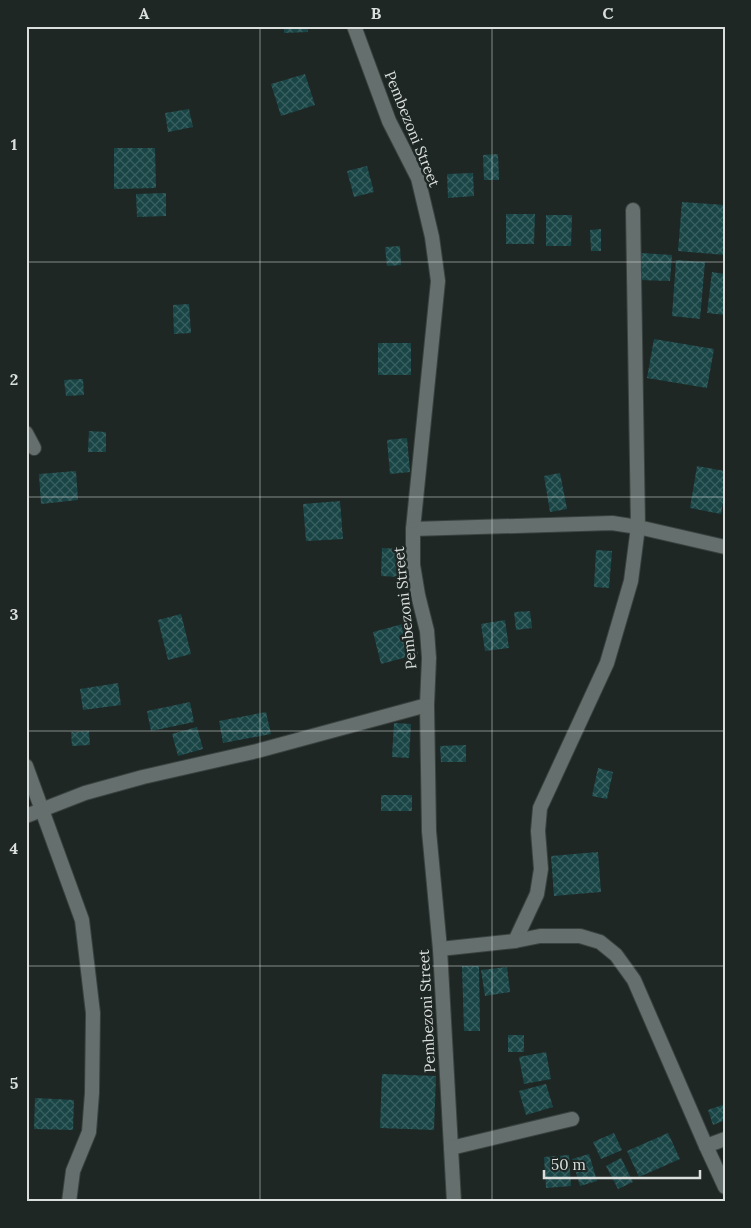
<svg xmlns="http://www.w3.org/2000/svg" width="751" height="1228" font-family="Lora,serif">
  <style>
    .building { fill: url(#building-cross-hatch) }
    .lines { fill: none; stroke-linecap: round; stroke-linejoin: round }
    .minor-casing { stroke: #3a4240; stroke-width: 16 }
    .minor { stroke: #656f6d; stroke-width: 14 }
    .grid { fill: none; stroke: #dadfde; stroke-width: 1; stroke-opacity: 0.55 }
    .labels { text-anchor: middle; stroke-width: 5; stroke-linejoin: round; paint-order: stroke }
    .street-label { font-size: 15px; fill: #dadfde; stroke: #1e2724 }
    .neatline { fill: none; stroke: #dadfde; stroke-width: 2 }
    .grid-label { font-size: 16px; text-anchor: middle; font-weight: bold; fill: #dadfde }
  </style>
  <defs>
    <pattern id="building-cross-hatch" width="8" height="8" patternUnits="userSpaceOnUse" patternTransform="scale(1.25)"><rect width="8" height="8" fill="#194546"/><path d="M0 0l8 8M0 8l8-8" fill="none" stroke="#3a5f60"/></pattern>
  </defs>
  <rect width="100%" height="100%" fill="#1e2724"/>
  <g class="building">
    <polygon points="284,26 308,26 308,32 284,33"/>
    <polygon points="305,74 315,105 281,116 271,84"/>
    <polygon points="189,109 193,127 168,132 165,113"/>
    <polygon points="114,148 155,148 156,188 114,189"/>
    <polygon points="498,154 499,180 484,180 483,155"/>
    <polygon points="367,166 374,192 354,197 347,171"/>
    <polygon points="473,173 474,196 448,198 447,174"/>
    <polygon points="166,193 166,216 137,217 136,194"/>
    <polygon points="682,202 725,205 725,255 678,251"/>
    <polygon points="506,214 535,214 534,244 506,244"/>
    <polygon points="546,215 572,215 571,246 546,246"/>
    <polygon points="601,229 601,251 591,251 590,230"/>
    <polygon points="400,246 401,265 387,266 385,247"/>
    <polygon points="641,253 672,255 670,281 639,280"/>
    <polygon points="676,260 705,262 700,319 672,316"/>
    <polygon points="712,272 725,274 725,315 707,313"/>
    <polygon points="189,304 191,333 174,334 173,305"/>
    <polygon points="654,339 714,349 707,388 647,378"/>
    <rect x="378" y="343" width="33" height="32"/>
    <polygon points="83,379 84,395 66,396 64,380"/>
    <polygon points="89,431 106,432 106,452 88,452"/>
    <polygon points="407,438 410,472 390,474 387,440"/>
    <polygon points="697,466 725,471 725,491 721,514 690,508"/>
    <polygon points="76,471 78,500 41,504 39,474"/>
    <polygon points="560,473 567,509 550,512 544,476"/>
    <polygon points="340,501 343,539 306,541 303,504"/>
    <polygon points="382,548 400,549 399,577 381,576"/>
    <polygon points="596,550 612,551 609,588 594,587"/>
    <polygon points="530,611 532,628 516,630 514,612"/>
    <polygon points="181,614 191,654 168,660 158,620"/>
    <polygon points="505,620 509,648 485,651 481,624"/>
    <polygon points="410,622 418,654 381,664 373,632"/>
    <polygon points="118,683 121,705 83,710 80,689"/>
    <polygon points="190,702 194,722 151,731 147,711"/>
    <polygon points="266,712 271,734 223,743 219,721"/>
    <polygon points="394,723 411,724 409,758 392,757"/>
    <polygon points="197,727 203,749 178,756 172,734"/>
    <polygon points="89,731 90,745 72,746 71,732"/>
    <polygon points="466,745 466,762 441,762 440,746"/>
    <polygon points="598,768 613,772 607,799 592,796"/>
    <rect x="381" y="795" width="31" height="16"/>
    <polygon points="598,852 601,892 554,896 551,856"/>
    <polygon points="462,966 479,966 480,1031 464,1031"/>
    <polygon points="507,967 510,992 485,996 481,970"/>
    <rect x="508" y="1035" width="16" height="17"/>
    <polygon points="546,1052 551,1079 524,1084 519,1057"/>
    <polygon points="382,1074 436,1076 434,1130 380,1128"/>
    <polygon points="546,1084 553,1107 526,1115 519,1091"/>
    <polygon points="35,1098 74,1100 73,1130 34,1129"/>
    <polygon points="725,1104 725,1120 713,1125 708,1110"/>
    <polygon points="614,1133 622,1150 601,1159 593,1142"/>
    <polygon points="668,1133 680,1159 639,1177 627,1151"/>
    <polygon points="589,1154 597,1181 580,1186 572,1159"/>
    <polygon points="569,1155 571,1186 546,1188 544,1157"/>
    <polygon points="621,1158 633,1182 618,1189 606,1166"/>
  </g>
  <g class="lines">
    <defs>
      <g id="minor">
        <polyline points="354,26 389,121 418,178 432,237 438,281 413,529 413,565 418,595 427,631 429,658 427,705 429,831 440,949 454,1202"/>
        <polyline points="26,433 34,448"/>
        <polyline points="413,529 612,523 638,527 725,547"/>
        <polyline points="26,766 82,920 93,1013 92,1093 89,1132 73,1171 69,1202"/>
        <polyline points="26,816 85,793 143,777 257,751 427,705"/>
        <polyline points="515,941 537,894 541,869 538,831 540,808 607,663 631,581 638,527 633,210"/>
        <polyline points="440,949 515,941 540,936 580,936 600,942 616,955 634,980 706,1146 725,1187"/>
        <polyline points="706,1146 725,1139"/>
        <polyline points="451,1148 572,1119"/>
      </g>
    </defs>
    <use href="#minor" class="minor-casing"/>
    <use href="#minor" class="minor"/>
  </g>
  <path class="grid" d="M260 26V1202M492 26V1202M26 262H725M26 497H725M26 731H725M26 966H725"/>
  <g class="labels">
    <g class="street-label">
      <text transform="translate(412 129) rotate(68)" y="5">Pembezoni Street</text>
      <text transform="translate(405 608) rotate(-96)" y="5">Pembezoni Street</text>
      <text transform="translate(427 1011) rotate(-93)" y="5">Pembezoni Street</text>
    </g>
  </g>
  <rect width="751" height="1228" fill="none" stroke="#1e2724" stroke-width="55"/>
  <path d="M544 1170v8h156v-8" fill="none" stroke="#dadfde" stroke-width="2.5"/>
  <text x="551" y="1170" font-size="15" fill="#dadfde" stroke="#1e2724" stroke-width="4" paint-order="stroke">50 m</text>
  <rect x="28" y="28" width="696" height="1172" class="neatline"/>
  <g class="grid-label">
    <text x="144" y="19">A</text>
    <text x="376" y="19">B</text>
    <text x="608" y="19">C</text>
    <text x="14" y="150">1</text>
    <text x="14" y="385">2</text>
    <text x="14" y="620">3</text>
    <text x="14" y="854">4</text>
    <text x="14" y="1089">5</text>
  </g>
</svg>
